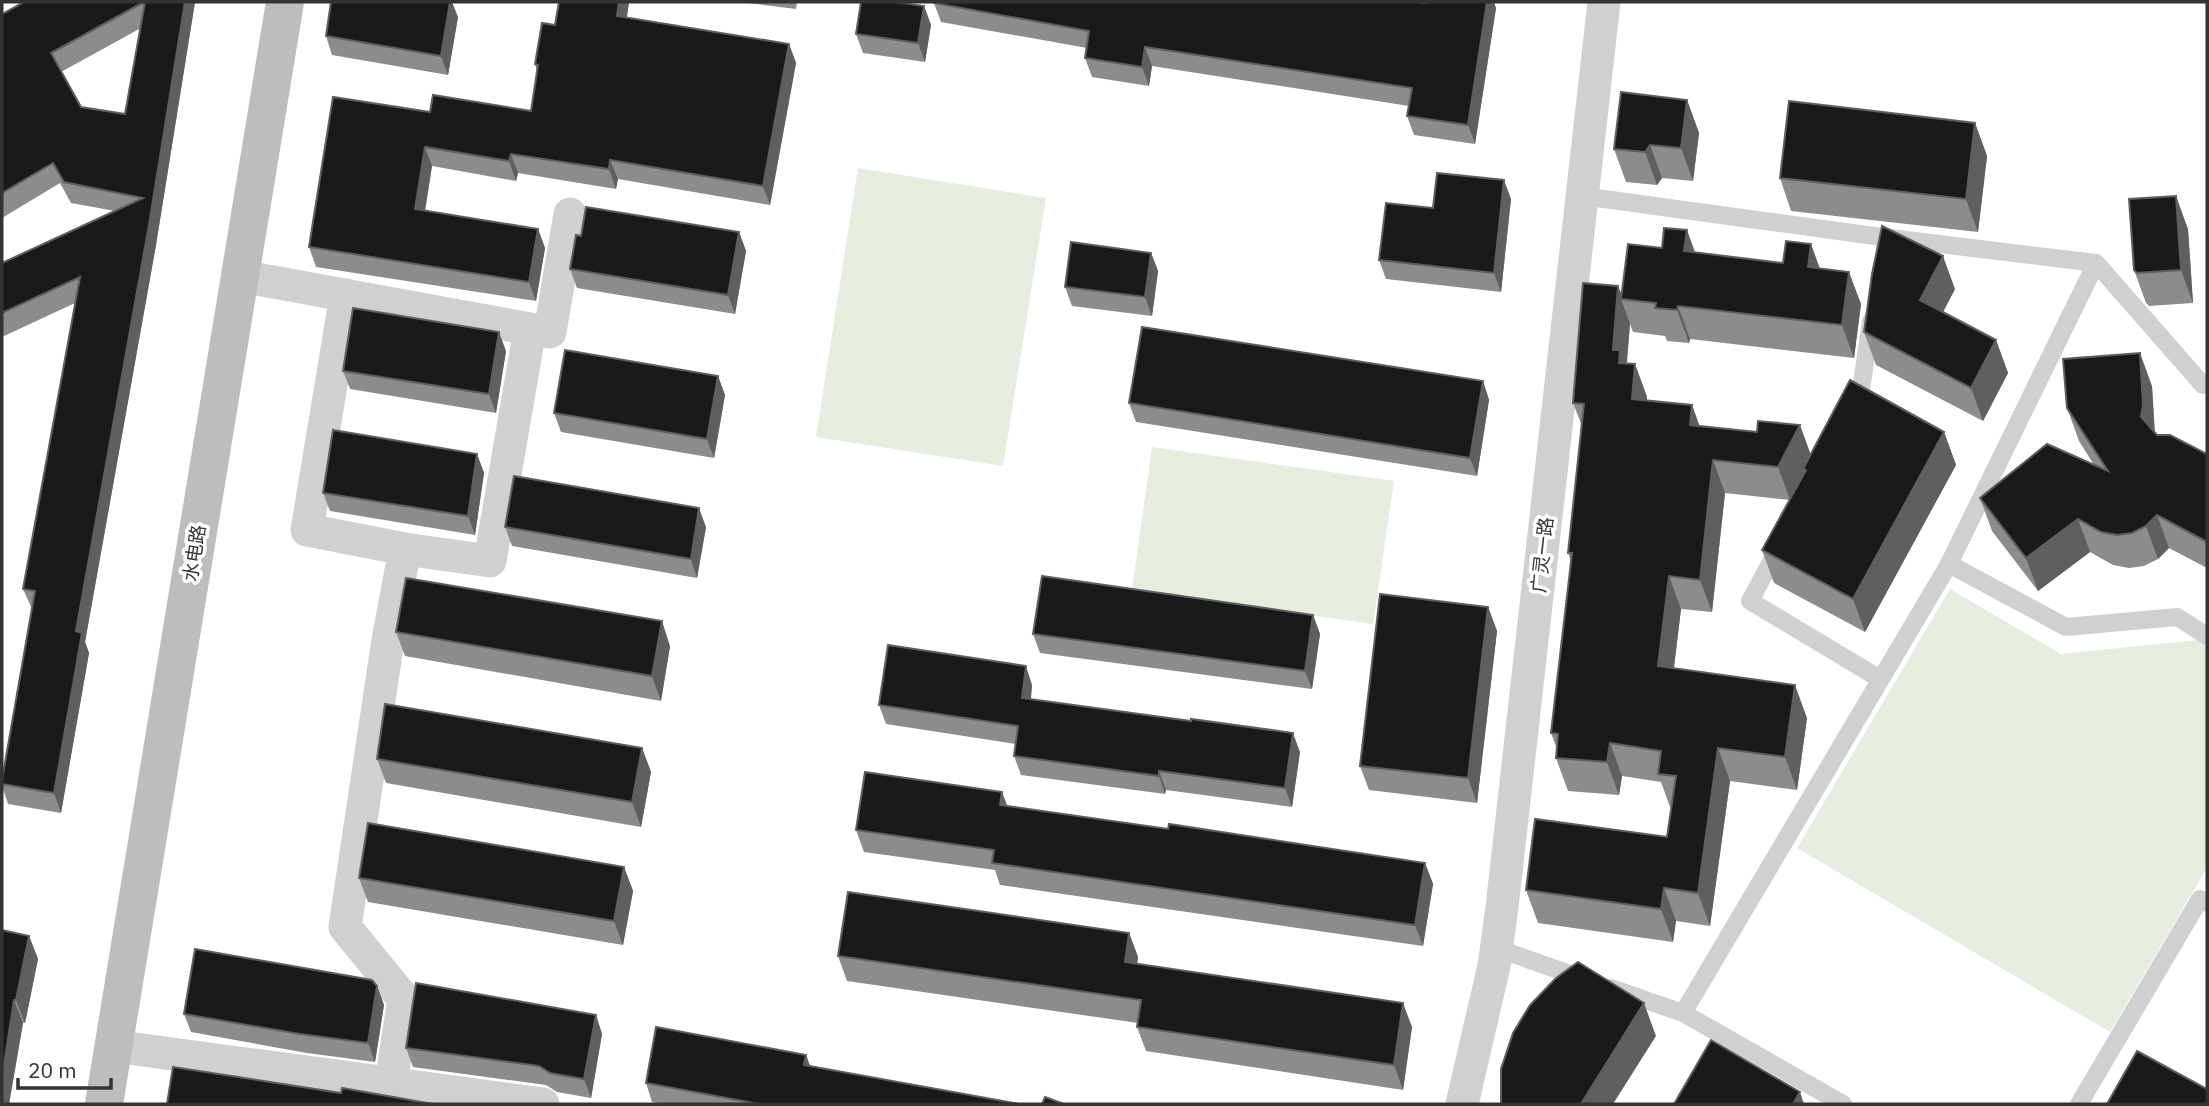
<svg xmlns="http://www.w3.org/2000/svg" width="2209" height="1106" font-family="'IBM Plex Sans','Noto Sans SC',sans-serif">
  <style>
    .green { fill: #e6ecdf }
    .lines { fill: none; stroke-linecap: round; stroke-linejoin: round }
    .service { stroke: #d0d0d0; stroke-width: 18 }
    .minor { stroke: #d0d0d0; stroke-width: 33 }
    .secondary { stroke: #bdbdbd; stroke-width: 38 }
    .wall { fill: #8c8c8c; fill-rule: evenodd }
    .shaded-wall { fill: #5f5f5f }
    .building { fill: #1a1a1a; stroke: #5f5f5f; stroke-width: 2 }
    .labels { text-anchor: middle; stroke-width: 7; stroke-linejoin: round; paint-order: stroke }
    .street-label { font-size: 19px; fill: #333; stroke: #fff }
  </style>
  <rect width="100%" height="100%" fill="#fff"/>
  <g class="green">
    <polygon points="858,168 1046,198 1003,466 816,437"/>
    <polygon points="1152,447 1394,481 1373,624 1132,590"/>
    <polygon points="1950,589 2061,654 2197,640 2207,646 2207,868 2110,1032 1797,848"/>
  </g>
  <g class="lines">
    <g class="service">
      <polyline points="1582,196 1882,237 2096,263 1949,564"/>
      <polyline points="2096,263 2203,385 2207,384"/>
      <polyline points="1851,408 1861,390 1871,321"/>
      <polyline points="1780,545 1750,601 1880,679"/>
      <polyline points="1496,948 1584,979"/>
      <polyline points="1611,988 1683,1013 1949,564 2066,627 2177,617 2207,636"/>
      <polyline points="1683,1013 1843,1104"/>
      <polyline points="2079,1104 2200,899 2207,903"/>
    </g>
    <g class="minor">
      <polyline points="240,276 530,329"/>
      <polyline points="346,295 307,530 405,549"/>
      <polyline points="113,1046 543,1104"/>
      <polyline points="391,1083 404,999 345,927 388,640 405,549 490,561 530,329 550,332 570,214"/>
      <polyline points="1462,1104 1494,966 1502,907 1604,2"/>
    </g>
    <polyline class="secondary" points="104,1104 285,2"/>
  </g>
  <g class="wall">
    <path d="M24 2H195L156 245 85 642 89 653 61 813 8 804 2 786V780L32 609 23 589 75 303 2 337V263L115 211 71 203 60 183 2 218V14ZM141 28 125 114 81 107 61 72Z"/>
    <polygon points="559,2 629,2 627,17 789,44 796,63 770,205 618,179 616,189 518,173 516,181 432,166 425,211 538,229 545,248 536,301 316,267 309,247 430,112 531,111 537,71 535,64 555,25"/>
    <polygon points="741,2 797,2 796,9"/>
    <polygon points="934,3 1427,3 1496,8 1475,144 1414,135 1407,116 1409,106 1152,66 1149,86 1092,77 1085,58 1087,48 941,22"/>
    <polygon points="924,6 931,25 925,62 863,53 856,34"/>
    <polygon points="458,17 448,75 332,55 326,36"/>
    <polygon points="1687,100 1699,133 1693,181 1662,178 1657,185 1626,182 1614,149"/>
    <polygon points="1975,123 1987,156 1978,232 1791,211 1780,178"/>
    <polygon points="1511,199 1501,292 1386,279 1379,260 1433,208"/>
    <polygon points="2188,229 2193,303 2149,306 2146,303 2134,270"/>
    <polygon points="739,232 746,251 735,314 577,288 570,269 581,236"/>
    <polygon points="1151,253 1158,271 1152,316 1072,306 1065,287"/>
    <polygon points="1695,253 1819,268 1861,304 1854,358 1690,339 1689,343 1667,341 1665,336 1633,332 1630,324 1627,364 1635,364 1647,397 1647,400 1692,405 1699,426 1811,454 1944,432 1956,465 1865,632 1774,583 1762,550 1790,500 1725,493 1712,612 1681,609 1674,668 1807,718 1797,790 1730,781 1710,926 1676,921 1673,942 1538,923 1526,890 1667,837 1672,807 1670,807 1661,782 1622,776 1619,795 1568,791 1556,758 1557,749 1551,733 1571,561 1568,553 1582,426 1573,403 1618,286 1622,295"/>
    <polygon points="1955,289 1943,312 1996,340 2008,373 1983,421 1876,365 1864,332"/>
    <polygon points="506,351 496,413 350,389 343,371"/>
    <polygon points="718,376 725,395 714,458 561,432 554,413"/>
    <polygon points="1483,381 1489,400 1477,476 1136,422 1129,403"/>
    <polygon points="2152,386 2155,433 2157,435 2207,454 2207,568 2169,548 2158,559 2144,566 2129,568 2113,565 2090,552 2038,591 1992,531 1980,498 2094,465 2079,441 2067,408"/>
    <polygon points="477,454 484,473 475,535 330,511 323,493"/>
    <polygon points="505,527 706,527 697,578 512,546"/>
    <polygon points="1488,607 1497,631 1477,803 1369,790 1360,766"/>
    <polygon points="1313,615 1320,634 1312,689 1040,653 1033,634"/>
    <polygon points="396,632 670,646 661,701 405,656"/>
    <polygon points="1032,685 1031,699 1300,752 1292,807 1166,790 1165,794 1021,775 1014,756 1016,744 886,724 879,705"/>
    <polygon points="642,748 651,772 641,827 386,783 377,759"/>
    <polygon points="1007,806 1168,829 1425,863 1433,884 1423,946 1000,885 995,870 864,852 856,830"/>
    <polygon points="624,867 633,891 623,945 368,902 359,878"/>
    <polygon points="2,930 29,936 38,959 25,1023 23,1023 9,1104 2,1104"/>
    <polygon points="1129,933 1138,957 1137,964 1412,1027 1403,1090 1146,1051 1137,1027 1138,1023 847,981 838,956"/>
    <polygon points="377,986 384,1005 375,1062 307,1053 191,1032 184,1014"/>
    <polygon points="596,1015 602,1034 591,1098 557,1092 546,1085 413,1067 406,1048"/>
    <polygon points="806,1055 810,1066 1019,1104 665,1104 652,1102 646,1083"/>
  </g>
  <g class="shaded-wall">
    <polygon points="185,2 195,2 156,245 85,642 89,653 61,813 54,793 76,631"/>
    <polygon points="450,2 452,2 458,17 448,75 441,56"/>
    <polygon points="619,2 629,2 624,35 617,16"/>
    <polygon points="1487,2 1494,2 1496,8 1475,144 1468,125"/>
    <polygon points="924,6 931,25 925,62 918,43"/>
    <polygon points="789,44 796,63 770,205 763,186"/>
    <polygon points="1145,47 1152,66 1149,86 1142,67"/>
    <polygon points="1687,100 1699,133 1693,181 1681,148"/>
    <polygon points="1975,123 1987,156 1978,232 1966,199"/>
    <polygon points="1650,145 1662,178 1657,185 1645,152"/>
    <polygon points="425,147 432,166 422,229 415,209"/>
    <polygon points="511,154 518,173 516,181 509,161"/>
    <polygon points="610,160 618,179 616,189 609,169"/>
    <polygon points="1504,180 1511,199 1501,292 1494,273"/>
    <polygon points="2176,196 2188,229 2193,303 2181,270"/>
    <polygon points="538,229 545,248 536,301 529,282"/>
    <polygon points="1687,230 1699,263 1684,251"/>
    <polygon points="739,232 746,251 735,314 728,295"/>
    <polygon points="1811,244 1823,277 1808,267"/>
    <polygon points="1151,253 1158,271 1152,316 1145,297"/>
    <polygon points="1943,256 1955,289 1932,333 1920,300"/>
    <polygon points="1849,272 1861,304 1854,358 1842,325"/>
    <polygon points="1618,286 1623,299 1621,299 1630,324 1626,368 1631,396 1613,350"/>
    <polygon points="1678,306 1690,339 1689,343 1677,310"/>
    <polygon points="499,332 506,351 496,413 489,394"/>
    <polygon points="1996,340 2008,373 1983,421 1971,388"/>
    <polygon points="2140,353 2152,386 2155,438 2141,417"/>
    <polygon points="1635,364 1647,397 1644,432 1632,399"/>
    <polygon points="718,376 725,395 714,458 707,439"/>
    <polygon points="1483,381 1489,400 1477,476 1470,458"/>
    <polygon points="1692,405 1704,438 1690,425"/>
    <polygon points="1800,425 1812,458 1803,469 1804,473 1790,500 1778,467"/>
    <polygon points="1944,432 1956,465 1865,632 1853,599"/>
    <polygon points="477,454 484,473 475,535 468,516"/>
    <polygon points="1713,460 1725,493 1712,612 1700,580"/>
    <polygon points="699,508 706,527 697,578 691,559"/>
    <polygon points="2157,515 2169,548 2158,559 2146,526"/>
    <polygon points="2078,519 2090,552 2038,591 2026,558"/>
    <polygon points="1669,576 1681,609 1670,699 1658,666"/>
    <polygon points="1488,607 1497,631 1477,803 1468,778"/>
    <polygon points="1313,615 1320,634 1312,689 1305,671"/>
    <polygon points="662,621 670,646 661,701 652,676"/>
    <polygon points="1026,666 1032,685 1029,717 1022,698"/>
    <polygon points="1795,685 1807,718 1797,790 1785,757"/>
    <polygon points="1293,733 1300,752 1292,807 1285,788"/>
    <polygon points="1610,743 1622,776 1619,795 1607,762"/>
    <polygon points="642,748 651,772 641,827 632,802"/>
    <polygon points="1718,748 1730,781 1710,926 1698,893"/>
    <polygon points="1159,771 1166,790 1165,794 1159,776"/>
    <polygon points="1002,792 1010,813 1000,805"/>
    <polygon points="1425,863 1433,884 1423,946 1415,925"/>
    <polygon points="624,867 633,891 623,945 614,921"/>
    <polygon points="1664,888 1676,921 1673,942 1661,909"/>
    <polygon points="1129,933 1138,957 1134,986 1125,962"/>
    <polygon points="29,936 38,959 25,1023 16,1000"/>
    <polygon points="377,986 384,1005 375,1062 368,1043"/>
    <polygon points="14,1000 23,1023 9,1104 2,1104 2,1078"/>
    <polygon points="1403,1003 1412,1027 1403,1090 1394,1065"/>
    <polygon points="1644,1003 1656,1036 1613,1104 1581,1104"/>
    <polygon points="596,1015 602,1034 591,1098 584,1079"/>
    <polygon points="806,1055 813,1074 804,1065"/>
    <polygon points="1800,1092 1804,1104 1793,1104"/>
  </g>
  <g class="building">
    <polygon points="24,2 144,2 51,53 81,107 125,114 145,2 185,2 149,225 76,631 82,633 54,793 2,784 2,780 35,591 23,589 80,277 2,313 2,263 143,198 64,182 53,163 2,193 2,14"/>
    <polygon points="331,2 450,2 441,56 326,36"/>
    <polygon points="559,2 619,2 617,16 789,44 763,186 610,160 609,169 511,154 509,161 425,147 415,209 538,229 529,282 309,247 333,97 430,112 433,95 531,111 538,65 535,64 542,23 555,25"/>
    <polygon points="861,2 896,2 924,6 918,43 856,34"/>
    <polygon points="934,2 1417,2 1427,3 1428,2 1487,2 1468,125 1407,116 1412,88 1145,47 1142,67 1085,58 1089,31 934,3"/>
    <polygon points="1621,92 1687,100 1681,148 1650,145 1645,152 1614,149"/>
    <polygon points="1789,101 1975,123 1966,199 1780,178"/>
    <polygon points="1437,173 1504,180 1494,273 1379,260 1386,203 1433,208"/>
    <polygon points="2176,196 2181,270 2137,273 2134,270 2129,199"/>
    <polygon points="586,207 739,232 728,295 570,269 576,235 581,236"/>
    <polygon points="1882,226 1943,256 1920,300 1996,340 1971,388 1864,332 1872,274"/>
    <polygon points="1664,228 1687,230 1684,251 1783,263 1786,241 1811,244 1808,267 1849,272 1842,325 1678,306 1677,310 1655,308 1656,303 1621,299 1628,244 1662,248"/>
    <polygon points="1071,242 1151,253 1145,297 1065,287"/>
    <polygon points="1583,283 1618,286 1613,350 1620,350 1619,363 1635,364 1632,399 1692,405 1690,425 1757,432 1758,421 1800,425 1778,467 1713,460 1700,580 1669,576 1658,666 1795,685 1785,757 1718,748 1698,893 1664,888 1661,909 1526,890 1535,819 1667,837 1676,776 1658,774 1661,751 1610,743 1607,762 1556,758 1558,734 1551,733 1572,553 1568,553 1584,404 1573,403"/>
    <polygon points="353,308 499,332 489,394 343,371"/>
    <polygon points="1142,327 1483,381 1470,458 1129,403"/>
    <polygon points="565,350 718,376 707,439 554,413"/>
    <polygon points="2140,353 2143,405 2141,417 2157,435 2170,435 2207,454 2207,542 2157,515 2146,526 2132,533 2117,535 2101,532 2078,519 2026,558 1980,498 2047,444 2108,471 2067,408 2063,359"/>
    <polygon points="1850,380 1944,432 1853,599 1762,550 1806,470 1803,469"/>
    <polygon points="333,430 477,454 468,516 323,493"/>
    <polygon points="514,476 699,508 691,559 505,527"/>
    <polygon points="1042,576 1313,615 1305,671 1033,634"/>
    <polygon points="406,578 662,621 652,676 396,632"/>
    <polygon points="1380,594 1488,607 1468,778 1360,766"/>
    <polygon points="888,645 1026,666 1022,698 1191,721 1191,719 1293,733 1285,788 1159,771 1159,776 1014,756 1018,726 879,705"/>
    <polygon points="385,704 642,748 632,802 377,759"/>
    <polygon points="865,772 1002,792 1000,805 1168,829 1169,824 1425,863 1415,925 992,863 994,850 856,830"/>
    <polygon points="368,823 624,867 614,921 359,878"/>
    <polygon points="848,892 1129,933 1125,962 1403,1003 1394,1065 1137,1027 1141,1000 838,956"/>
    <polygon points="2,930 29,936 16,1000 14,1000 2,1078"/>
    <polygon points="195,949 372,980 377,986 368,1043 300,1034 184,1014"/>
    <polygon points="1578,962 1644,1003 1581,1104 1501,1104 1501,1069 1513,1033 1530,1005 1556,978"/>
    <polygon points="416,983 596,1015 584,1079 550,1073 539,1066 406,1048"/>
    <polygon points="656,1027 806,1055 804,1065 1019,1104 759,1104 646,1083"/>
    <polygon points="1711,1040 1800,1092 1793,1104 1674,1104"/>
    <polygon points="2137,1051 2207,1089 2207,1104 2107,1104"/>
    <polygon points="173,1067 341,1093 342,1088 433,1104 167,1104"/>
    <polygon points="1045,1097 1064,1104 1042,1104"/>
  </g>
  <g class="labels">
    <g class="street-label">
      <text transform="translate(194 553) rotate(-81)" y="7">水电路</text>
      <text transform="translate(1542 555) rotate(-84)" y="7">广灵一路</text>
    </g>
  </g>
  <rect width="2209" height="1106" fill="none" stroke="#333333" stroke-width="7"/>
  <path d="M18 1078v10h93v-10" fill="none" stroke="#333333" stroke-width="3.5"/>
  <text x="28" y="1078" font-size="21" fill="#333333" stroke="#ffffff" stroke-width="5" paint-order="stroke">20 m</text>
</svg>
